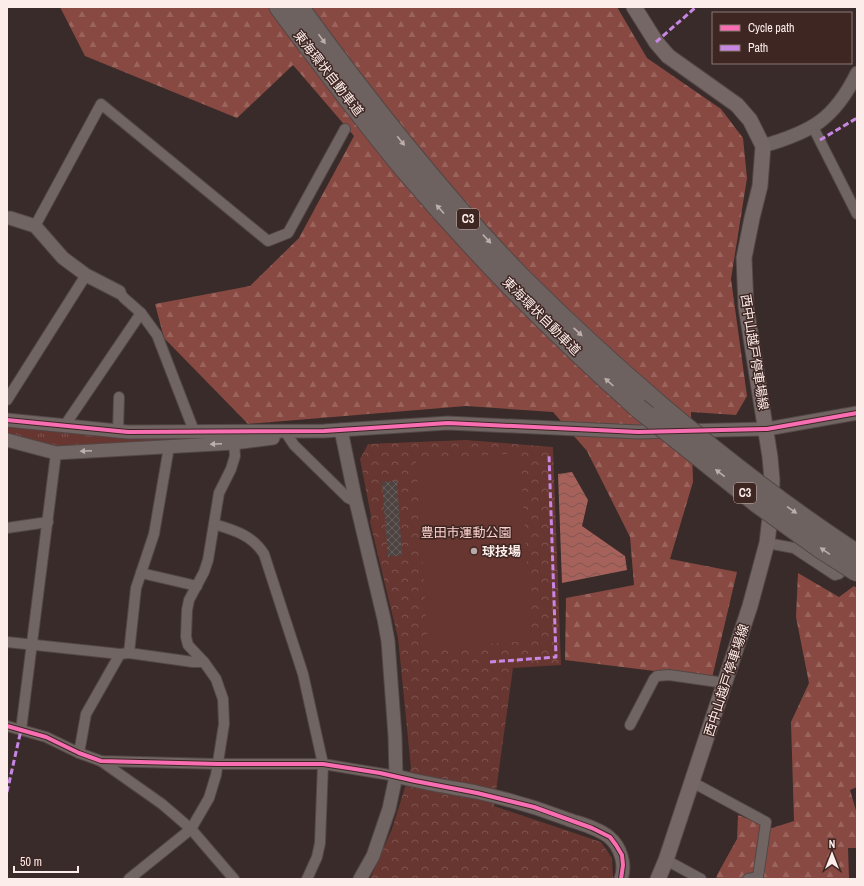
<svg xmlns="http://www.w3.org/2000/svg" width="864" height="886" font-family="'Archivo Narrow','Noto Sans JP',sans-serif">
  <style>
    .grass { fill: url(#grass-tufts) }
    .forest { fill: url(#forest-firs) }
    .park { fill: url(#park-crowns) }
    .pitch { fill: #683631 }
    .water { fill: url(#water-waves) }
    .building { fill: url(#building-cross-hatch) }
    .lines { fill: none; stroke-linecap: round; stroke-linejoin: round }
    .minor-casing { stroke: #524746; stroke-width: 12 }
    .tertiary-casing { stroke: #524746; stroke-width: 15 }
    .secondary-casing { stroke: #524746; stroke-width: 17 }
    .motorway-casing { stroke: #524746; stroke-width: 21 }
    .minor { stroke: #716563; stroke-width: 10 }
    .tertiary { stroke: #716563; stroke-width: 13 }
    .secondary { stroke: #746765; stroke-width: 15 }
    .motorway { stroke: #6e6260; stroke-width: 19 }
    .motorway-bridge-casing { stroke: #524746; stroke-width: 21; stroke-linecap: butt }
    .motorway-bridge { stroke: #6e6260; stroke-width: 19 }
    .quiet { stroke: #c787e3; stroke-width: 3; stroke-dasharray: 6 3; stroke-linecap: butt }
    .cycleway-casing { stroke: #3e2623; stroke-width: 6 }
    .cycleway { stroke: #f96db3; stroke-width: 4 }
    .oneway { fill: #bdaeac }
    .oneway2 { fill: #beb0ad }
    .poi-dot { fill: #b8a9a6; stroke: #3e2623; stroke-width: 1.5 }
    .labels { text-anchor: middle; stroke-width: 3; stroke-linejoin: round; paint-order: stroke }
    .shield { fill: #3e2623; stroke: #c4b1ae; stroke-width: 1 }
    .shield-label { font-size: 12px; font-weight: bold; fill: #fdedea }
    .street-label { font-size: 13px; fill: #fdedea; stroke: #3e2623 }
    .park-label { font-size: 13px; fill: #fcd0ca; stroke: #3e2623 }
    .poi-label { font-size: 13px; font-weight: bold; fill: #fdedea; stroke: #3e2623; text-anchor: start }
  </style>
  <defs>
    <pattern id="grass-tufts" width="24" height="20" patternUnits="userSpaceOnUse"><rect width="24" height="20" fill="#683631"/><path d="M3 7l-1-3M5 7V3M7 7l1-3M15 17l-1-3M17 17v-4M19 17l1-3" fill="none" stroke="#7e534f"/></pattern>
    <pattern id="forest-firs" width="22" height="20" patternUnits="userSpaceOnUse"><rect width="22" height="20" fill="#884942"/><path d="M5 1l3.5 6h-7zM16 11l3.5 6h-7z" fill="#9a645d"/></pattern>
    <pattern id="park-crowns" width="20" height="18" patternUnits="userSpaceOnUse"><rect width="20" height="18" fill="#683631"/><path d="M2 6a3 3 0 1 1 6 0M12 15a3 3 0 1 1 6 0" fill="none" stroke="#7e534f"/></pattern>
    <pattern id="water-waves" width="16" height="10" patternUnits="userSpaceOnUse"><rect width="16" height="10" fill="#a6625a"/><path d="M0 5q4-4 8 0t8 0" fill="none" stroke="#7e5651"/></pattern>
    <pattern id="building-cross-hatch" width="8" height="8" patternUnits="userSpaceOnUse"><rect width="8" height="8" fill="#4d4341"/><path d="M0 0l8 8M0 8l8-8" fill="none" stroke="#685e5d"/></pattern>
  </defs>
  <rect width="100%" height="100%" fill="#382b29"/>
  <polygon class="grass" points="7,423 270,435 64,447 35,443 7,436"/>
  <g class="forest">
    <polygon points="60,7 617,7 647,58 721,109 743,138 747,178 731,279 747,396 736,415 691,412 693,482 670,559 737,572 712,678 565,660 566,598 634,585 630,537 587,451 553,412 466,406 248,424 164,338 155,304 250,286 299,238 354,136 293,65 237,118 85,56"/>
    <polygon points="798,573 839,597 854,586 857,588 857,787 850,790 857,814 857,848 848,848 849,879 716,879 717,875 737,839 738,815 772,828 794,821 791,722 809,683 796,617"/>
  </g>
  <polygon class="park" points="466,440 553,447 561,665 513,668 494,806 601,842 612,858 613,879 370,879 392,829 411,768 398,638 370,522 371,516 360,459 368,444"/>
  <polygon class="pitch" points="520,453 532,641 428,648 416,460"/>
  <polygon class="water" points="572,472 588,500 582,526 625,556 627,570 562,583 558,474"/>
  <polygon class="building" points="397,481 402,555 388,557 382,482"/>
  <g class="lines">
    <defs>
      <g id="minor">
        <polyline points="813,127 857,214"/>
        <polyline points="35,226 101,104 268,241 288,233 345,129"/>
        <polyline points="119,292 124,298 141,313 157,335 194,431"/>
        <polyline points="7,400 86,275"/>
        <polyline points="65,425 141,313"/>
        <polyline points="118,431 119,397"/>
        <polyline points="288,436 294,445 348,498 356,502"/>
        <path d="M214 524C234 530 252 535 264 554L303 674 323 764 320 843 317 857 307 879"/>
        <polyline points="7,528 48,522"/>
        <polyline points="767,543 794,548 835,575 839,574 847,562"/>
        <polyline points="141,573 197,586"/>
        <polyline points="7,642 120,654 129,653 193,662 204,662"/>
        <polyline points="129,653 136,588 154,534 169,447"/>
        <polyline points="630,725 654,679 657,676 669,675 725,683"/>
        <polyline points="7,726 46,737 79,753 101,761 218,764 323,764 396,776"/>
        <polyline points="21,730 56,453"/>
        <polyline points="79,753 86,714 120,654"/>
        <polyline points="101,761 162,804 191,829 234,879"/>
        <polyline points="692,782 766,822 758,877 748,879"/>
        <polyline points="666,860 701,879"/>
        <polyline points="129,879 191,829 209,798 216,775 224,724 223,699 216,679 204,662 188,645 186,637 187,610 189,600 204,572 208,560 219,493 231,469 235,456 234,443"/>
      </g>
      <g id="tertiary">
        <path d="M763 146C811 132 834 120 857 73"/>
        <polyline points="7,218 10,218 35,226 63,258 86,275 119,292"/>
        <polyline points="7,420 128,432 324,431 448,423 638,432 767,429 857,413"/>
        <polyline points="341,430 356,502 384,619 388,641 395,736 396,776 389,809 373,856 360,879"/>
        <polyline points="7,440 56,453 234,443 273,438"/>
        <path d="M396 776C422 783 449 787 476 792 508 799 538 808 567 819 581 824 598 828 609 837 621 847 626 865 621 879"/>
      </g>
      <polyline id="secondary" points="634,7 656,42 668,56 737,105 750,120 763,146 760,186 752,218 744,258 746,307 770,457 772,480 771,508 767,543 750,606 666,860 658,879"/>
      <g id="motorway">
        <path d="M279 7C320 62 361 117 405 170 477 255 555 334 638 408"/>
        <path d="M299 7C368 102 440 194 522 278 567 323 614 366 663 408"/>
      </g>
    </defs>
    <use href="#minor" class="minor-casing"/>
    <use href="#tertiary" class="tertiary-casing"/>
    <use href="#secondary" class="secondary-casing"/>
    <use href="#motorway" class="motorway-casing"/>
    <use href="#minor" class="minor"/>
    <use href="#tertiary" class="tertiary"/>
    <use href="#secondary" class="secondary"/>
    <use href="#motorway" class="motorway"/>
    <defs>
      <g id="motorway-bridge">
        <polyline points="638,408 757,503 821,549 857,572"/>
        <path d="M663 408C725 460 789 510 857 554"/>
      </g>
    </defs>
    <use href="#motorway-bridge" class="motorway-bridge-casing"/>
    <use href="#motorway-bridge" class="motorway-bridge"/>
    <g class="quiet">
      <polyline points="656,42 696,7"/>
      <polyline points="820,140 857,118"/>
      <polyline points="490,662 556,657 549,455"/>
      <polyline points="7,792 21,730"/>
    </g>
    <defs>
      <g id="cycleway">
        <polyline points="7,420 128,432 324,431 448,423 638,432 767,429 857,413"/>
        <polyline points="7,726 46,737 79,753 101,761 218,764 323,764 380,773 415,781 477,793 534,807 592,828 610,837 616,845 622,855 623,865 621,879"/>
      </g>
    </defs>
    <use href="#cycleway" class="cycleway-casing"/>
    <use href="#cycleway" class="cycleway"/>
  </g>
  <defs><path id="oneway-solid" d="M-6-.8H1V-3.2L6.5 0L1 3.2V.8H-6Z"/></defs>
  <g class="oneway">
    <use href="#oneway-solid" transform="translate(322 39) rotate(54)"/>
    <use href="#oneway-solid" transform="translate(401 141) rotate(51)"/>
    <use href="#oneway-solid" transform="translate(440 209) rotate(-132)"/>
    <use href="#oneway-solid" transform="translate(487 239) rotate(47)"/>
    <use href="#oneway-solid" transform="translate(578 332) rotate(43)"/>
    <use href="#oneway-solid" transform="translate(609 382) rotate(-138)"/>
    <use href="#oneway-solid" transform="translate(720 473) rotate(-142)"/>
    <use href="#oneway-solid" transform="translate(792 510) rotate(35)"/>
    <use href="#oneway-solid" transform="translate(825 551) rotate(-146)"/>
  </g>
  <g class="oneway2">
    <use href="#oneway-solid" transform="translate(216 444) rotate(177)"/>
    <use href="#oneway-solid" transform="translate(86 451) rotate(177)"/>
  </g>
  <circle class="poi-dot" cx="474" cy="551" r="4"/>
  <g class="labels">
    <g class="shield">
      <rect x="457" y="209" width="22" height="20" rx="3"/>
      <rect x="734" y="483" width="22" height="20" rx="3"/>
    </g>
    <g class="shield-label">
      <text x="468" y="223">C3</text>
      <text x="745" y="497">C3</text>
    </g>
    <g class="street-label">
      <text transform="translate(329 73) rotate(52)" y="5">東海環状自動車道</text>
      <text transform="translate(542 316) rotate(45)" y="5">東海環状自動車道</text>
      <text transform="translate(755 352) rotate(81)" y="5">西中山越戸停車場線</text>
      <text transform="translate(726 680) rotate(-72)" y="5">西中山越戸停車場線</text>
    </g>
    <g class="park-label">
      <text x="466" y="537">豊田市運動公園</text>
    </g>
    <g class="poi-label">
      <text x="482" y="556">球技場</text>
    </g>
  </g>
  <rect width="864" height="886" fill="none" stroke="#fdedea" stroke-width="16"/>
  <rect x="712" y="12" width="140" height="52" fill="#3e2623" stroke="#8a7673"/>
  <rect x="720" y="25" width="20" height="6" fill="#f96db3" stroke="#8a7673"/>
  <text x="748" y="32" font-size="12" fill="#fdedea">Cycle path</text>
  <rect x="720" y="45" width="20" height="6" fill="#c787e3" stroke="#8a7673"/>
  <text x="748" y="52" font-size="12" fill="#fdedea">Path</text>
  <g transform="translate(832 854)" stroke="#3e2623" stroke-width="3" paint-order="stroke">
  <path d="M0-3L7 15L0 10L-7 15Z" fill="#fdedea"/>
  <text y="-6" font-size="11" font-weight="bold" text-anchor="middle" fill="#fdedea">N</text>
  </g>
  <path d="M14 866v6h64v-6" fill="none" stroke="#fdedea" stroke-width="2"/>
  <text x="20" y="866" font-size="12" fill="#fdedea" stroke="#3e2623" stroke-width="3" paint-order="stroke">50 m</text>
</svg>
